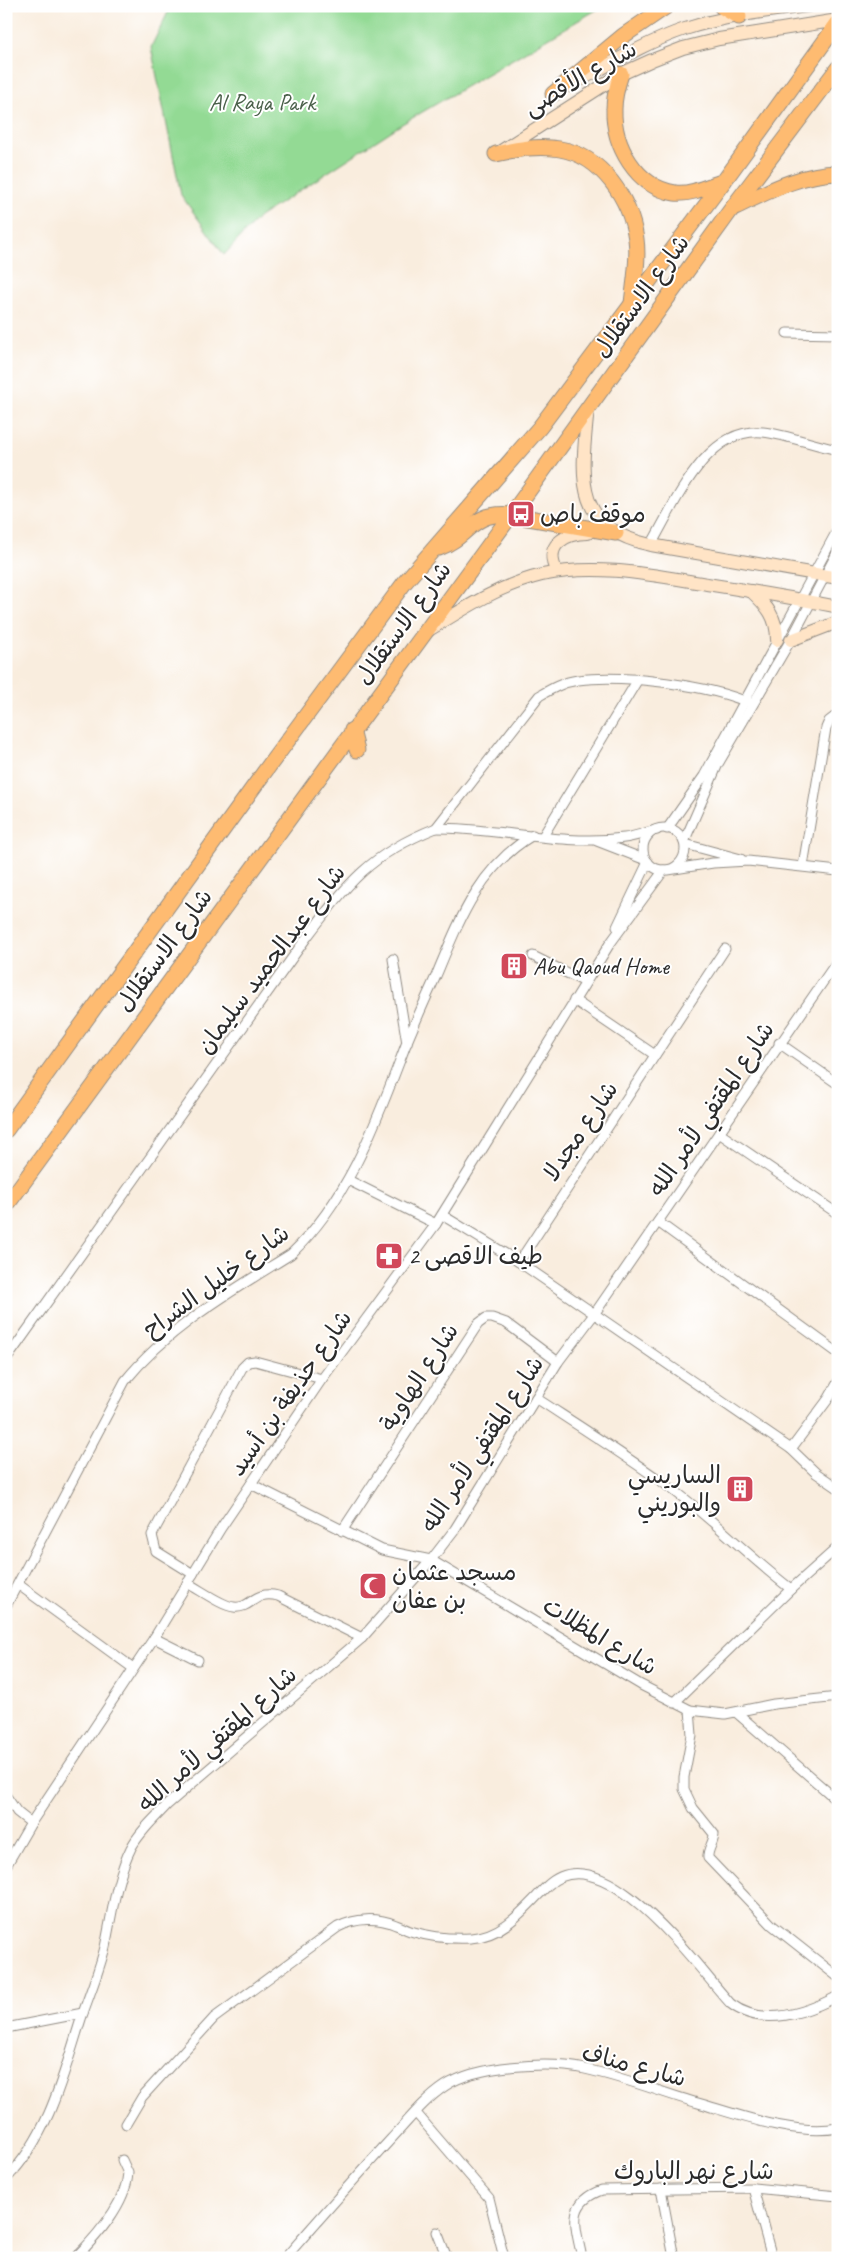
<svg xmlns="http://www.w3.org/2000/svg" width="844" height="2264" font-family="Caveat,'Playpen Sans Arabic',sans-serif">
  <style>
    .green { fill: #93da94; stroke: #5f8260 }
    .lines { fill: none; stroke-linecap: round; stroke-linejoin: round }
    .minor-casing { stroke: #928c84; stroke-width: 11 }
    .secondary-casing { stroke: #928c84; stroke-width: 14 }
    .trunk-casing { stroke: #928c84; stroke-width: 17 }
    .minor { stroke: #fff; stroke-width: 9 }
    .secondary { stroke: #ffe4c6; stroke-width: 12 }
    .trunk { stroke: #febb71; stroke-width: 15 }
    .labels { text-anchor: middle; stroke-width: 4; stroke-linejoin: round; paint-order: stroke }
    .street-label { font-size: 24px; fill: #2b2b2b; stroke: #fff }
    .park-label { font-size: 24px; fill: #4a604a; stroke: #fff }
    .poi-label { font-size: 24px; fill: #2b2b2b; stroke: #fff; text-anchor: start }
  </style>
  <rect width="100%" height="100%" fill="#fff"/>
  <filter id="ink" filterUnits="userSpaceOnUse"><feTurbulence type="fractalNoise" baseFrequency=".02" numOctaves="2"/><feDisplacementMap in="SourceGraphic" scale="10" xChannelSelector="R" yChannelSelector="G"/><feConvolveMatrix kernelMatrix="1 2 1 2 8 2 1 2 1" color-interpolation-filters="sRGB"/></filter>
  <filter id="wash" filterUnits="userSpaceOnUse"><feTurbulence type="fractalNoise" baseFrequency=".0096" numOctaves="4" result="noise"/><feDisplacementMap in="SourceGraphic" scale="20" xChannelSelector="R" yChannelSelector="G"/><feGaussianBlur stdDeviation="1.12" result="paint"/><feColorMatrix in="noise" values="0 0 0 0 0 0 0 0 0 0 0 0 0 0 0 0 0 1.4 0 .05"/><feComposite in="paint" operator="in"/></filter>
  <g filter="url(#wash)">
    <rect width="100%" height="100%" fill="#f9edde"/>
    <polygon class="green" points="171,6 603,6 402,124 259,217 224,255 181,195 151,47"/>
  </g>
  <g filter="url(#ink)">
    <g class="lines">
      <defs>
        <g id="minor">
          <polyline points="787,333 838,334"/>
          <path d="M651 545C675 504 706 426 763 432 788 435 813 445 838 450"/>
          <path d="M436 828C498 828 562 846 624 838 635 837 646 832 657 830"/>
          <circle cx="664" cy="849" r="21"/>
          <polyline points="667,829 704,776 838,529"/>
          <polyline points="543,836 637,681"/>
          <polyline points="597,841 646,860"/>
          <polyline points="684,842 718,764 793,636 838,551"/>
          <polyline points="685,844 741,859"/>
          <polyline points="803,866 826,728 829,721 838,714"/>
          <polyline points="668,870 713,863 748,861 838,871"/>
          <polyline points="617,927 648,862"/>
          <polyline points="533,956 585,982"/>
          <polyline points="393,959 407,1043"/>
          <polyline points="574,1000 655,1055"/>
          <polyline points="779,1043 838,1084"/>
          <polyline points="719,1133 838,1214"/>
          <polyline points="348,1180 436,1224"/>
          <polyline points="442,1215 519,1262 791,1449 816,1473 838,1488"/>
          <polyline points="658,1222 838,1353"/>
          <polyline points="519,1262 725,949"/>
          <path d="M6 1360 307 937C348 883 370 854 436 828L539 696C551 689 563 682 578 680 623 674 710 685 752 704"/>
          <path d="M536 1398C582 1428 628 1457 672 1489 714 1520 750 1558 791 1589"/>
          <polyline points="791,1449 829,1398 838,1382"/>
          <polyline points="251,1484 382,1550 431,1560 641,1685 690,1710 725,1714 774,1704 838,1697"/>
          <polyline points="342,1531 478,1324 486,1318 492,1318 506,1323 558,1362"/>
          <polyline points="193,1574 156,1551 152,1535 242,1368 248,1362 255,1361 322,1379"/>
          <path d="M187 1583C199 1589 222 1606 234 1607 252 1609 253 1590 278 1596L362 1638"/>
          <polyline points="19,1585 133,1668"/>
          <path d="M6 1606 125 1381C170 1326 232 1291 291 1254 351 1197 378 1117 407 1042 416 1020 426 998 436 976 459 921 479 867 533 835"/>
          <polyline points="154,1638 198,1660"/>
          <polyline points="674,1703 791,1589 838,1547"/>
          <path d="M690 1710 692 1735 684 1777V1789L693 1808 714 1834C714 1843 707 1849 708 1858L772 1925 838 1977"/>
          <polyline points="737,1713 838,1801"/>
          <polyline points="6,1796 17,1812 31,1823"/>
          <polyline points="6,1866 31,1823 154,1638 221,1528 322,1379 436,1224 609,945 664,870"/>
          <polyline points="6,2028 83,2013"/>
          <polyline points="416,2113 489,2198 504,2258"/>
          <path d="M126 2124 142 2097 214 2018 338 1927C356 1918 377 1917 396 1925 402 1927 408 1931 414 1932 431 1937 453 1939 471 1938 504 1936 525 1908 547 1886 603 1832 698 1969 731 2004 763 2028 806 2013 838 1996"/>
          <path d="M6 2179C49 2135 63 2076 81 2019 89 1995 99 1972 105 1947 112 1915 116 1878 131 1848 140 1831 155 1818 168 1804L362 1638 431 1560 455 1529 558 1362 595 1313 838 960"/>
          <polyline points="753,2188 772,2258"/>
          <polyline points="661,2189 674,2258"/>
          <polyline points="437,2232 447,2258"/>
          <path d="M75 2258C96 2237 126 2204 128 2173L122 2160"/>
          <path d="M285 2258C320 2218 355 2178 391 2139 408 2121 424 2100 445 2086 476 2065 549 2061 585 2069 623 2077 660 2092 698 2103 739 2115 795 2136 838 2128"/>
          <path d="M582 2258C576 2227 565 2203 602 2190L753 2188 838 2196"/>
        </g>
        <g id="secondary">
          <path d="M569 86C607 66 644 43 685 29 724 16 768 11 808 6"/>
          <polyline points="501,151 621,74 652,60 683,48 719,39 838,20"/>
          <path d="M588 408C582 472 570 528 651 545L838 578"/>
          <path d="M557 572C543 546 564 533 588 533"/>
          <path d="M751 591C767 606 777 617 777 640"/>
          <path d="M429 630C465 608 500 585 542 575 597 563 652 575 707 584 751 591 794 598 838 607"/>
          <polyline points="791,640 838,622"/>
        </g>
        <g id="trunk">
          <polyline points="721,6 739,17"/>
          <path d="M621 74C617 86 614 96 614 109 613 145 636 187 675 193 690 195 709 186 724 181"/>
          <polyline points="553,94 623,36 667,6"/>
          <path d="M496 154C517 149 538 145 560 149 602 156 630 199 636 239 639 260 634 283 632 304"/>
          <path d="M735 207C769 191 800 174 838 173"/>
          <path d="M439 548C469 537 471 511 511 515L616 533"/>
          <polyline points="352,730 357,750"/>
          <polyline points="6,1130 271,763 405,582 540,427 724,181 838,23"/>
          <polyline points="6,1206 511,515 733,207 838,68"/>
        </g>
      </defs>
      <use href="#minor" class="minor-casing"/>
      <use href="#secondary" class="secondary-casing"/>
      <use href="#trunk" class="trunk-casing"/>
      <use href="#minor" class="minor"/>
      <use href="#secondary" class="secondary"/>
      <use href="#trunk" class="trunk"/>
    </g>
  </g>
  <defs>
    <symbol id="bus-square" viewBox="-11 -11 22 22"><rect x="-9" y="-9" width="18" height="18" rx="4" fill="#d1495b" stroke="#fff"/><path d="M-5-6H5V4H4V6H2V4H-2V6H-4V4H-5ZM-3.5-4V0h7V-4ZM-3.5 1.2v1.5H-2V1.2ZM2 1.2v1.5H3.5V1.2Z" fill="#fff"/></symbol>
    <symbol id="building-square" viewBox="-11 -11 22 22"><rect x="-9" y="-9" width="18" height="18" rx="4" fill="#d1495b" stroke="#fff"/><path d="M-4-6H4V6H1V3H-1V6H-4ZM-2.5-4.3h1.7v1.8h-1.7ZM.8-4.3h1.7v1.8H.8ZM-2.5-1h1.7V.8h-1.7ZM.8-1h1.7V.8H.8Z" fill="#fff"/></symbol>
    <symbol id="pharmacy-square" viewBox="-11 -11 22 22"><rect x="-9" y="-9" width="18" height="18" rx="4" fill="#d1495b" stroke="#fff"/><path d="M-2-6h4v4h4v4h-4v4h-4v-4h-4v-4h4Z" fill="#fff"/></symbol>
    <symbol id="mosque-square" viewBox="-11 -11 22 22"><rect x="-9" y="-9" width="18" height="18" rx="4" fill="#d1495b" stroke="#fff"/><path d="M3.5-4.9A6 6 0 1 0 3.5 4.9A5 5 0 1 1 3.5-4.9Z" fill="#fff"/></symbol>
  </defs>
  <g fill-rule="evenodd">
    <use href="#bus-square" x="505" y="498" width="32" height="32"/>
    <use href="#building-square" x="498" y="950" width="32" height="32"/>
    <use href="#pharmacy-square" x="373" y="1240" width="32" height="32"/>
    <use href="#building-square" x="724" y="1473" width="32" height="32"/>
    <use href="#mosque-square" x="357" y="1570" width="32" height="32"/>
  </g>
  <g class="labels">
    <g class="street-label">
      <text transform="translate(580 78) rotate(-30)" y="8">شارع الأقصى</text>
      <text transform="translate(641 296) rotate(-54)" y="8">شارع الاستقلال</text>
      <text transform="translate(403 623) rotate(-54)" y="8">شارع الاستقلال</text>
      <text transform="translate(164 950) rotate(-54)" y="8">شارع الاستقلال</text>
      <text transform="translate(271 959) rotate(-53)" y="8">شارع عبدالحميد سليمان</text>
      <text transform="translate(711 1109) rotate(-56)" y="8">شارع المقتفي لأمر الله</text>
      <text transform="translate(580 1131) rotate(-56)" y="8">شارع مجدلا</text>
      <text transform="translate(216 1281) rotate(-36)" y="8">شارع خليل الشراح</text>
      <text transform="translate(419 1377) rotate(-57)" y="8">شارع الهاوية</text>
      <text transform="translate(290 1393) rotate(-55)" y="8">شارع حذيفة بن أسيد</text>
      <text transform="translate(482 1444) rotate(-57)" y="8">شارع المقتفي لأمر الله</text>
      <text transform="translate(600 1636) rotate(31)" y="8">شارع المظلات</text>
      <text transform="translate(217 1739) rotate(-42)" y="8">شارع المقتفي لأمر الله</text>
      <text transform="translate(634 2065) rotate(15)" y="8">شارع مناف</text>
      <text x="694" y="2179">شارع نهر الباروك</text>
    </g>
    <g class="park-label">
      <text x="262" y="110">Al Raya Park</text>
    </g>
    <g class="poi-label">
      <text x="540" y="522">موقف باص</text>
      <text x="533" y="974">Abu Qaoud Home</text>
      <text x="408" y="1264">طيف الاقصى 2</text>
      <text x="721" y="1483" text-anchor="end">الساريسي<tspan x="721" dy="28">والبوريني</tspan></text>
      <text x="392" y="1580">مسجد عثمان<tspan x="392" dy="28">بن عفان</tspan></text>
    </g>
  </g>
  <rect width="844" height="2264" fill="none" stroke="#fff" stroke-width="25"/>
</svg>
